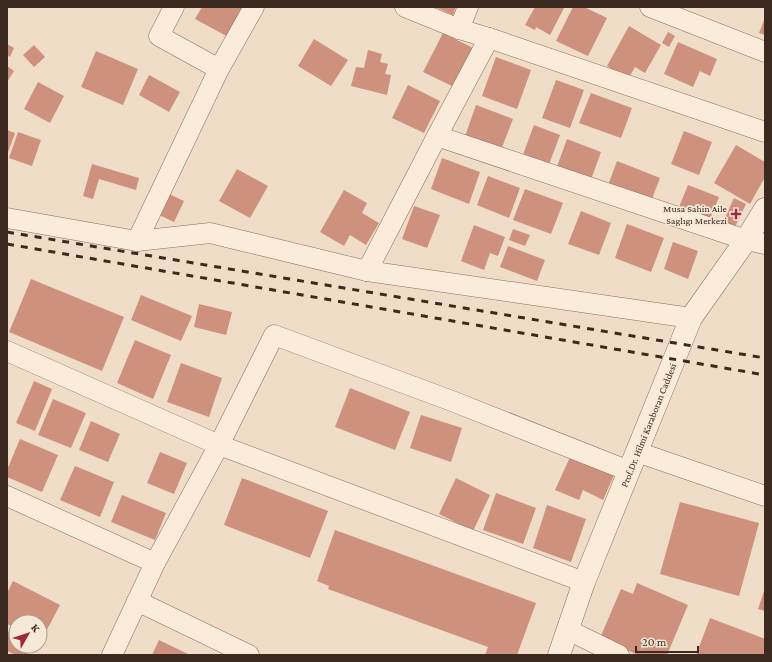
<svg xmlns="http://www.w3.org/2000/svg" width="772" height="662" font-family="'Crimson Pro',serif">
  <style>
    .building { fill: #ce917d }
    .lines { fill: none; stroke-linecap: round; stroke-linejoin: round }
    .minor-casing { stroke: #8c6d5c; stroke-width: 21 }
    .tertiary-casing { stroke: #8c6d5c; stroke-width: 23 }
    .minor { stroke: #faebdb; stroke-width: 20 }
    .tertiary { stroke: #faebdb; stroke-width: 22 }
    .rail { stroke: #3c2920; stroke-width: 3; stroke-dasharray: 7 7; stroke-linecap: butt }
    .poi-dot { fill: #9c2b3e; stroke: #f6e8d7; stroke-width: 1.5 }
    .labels { text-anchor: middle; stroke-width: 3.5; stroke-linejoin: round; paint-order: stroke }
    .poi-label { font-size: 10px; fill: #3c2920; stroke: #f6e8d7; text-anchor: end }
    .street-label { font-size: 10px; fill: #3c2920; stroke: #f6e8d7 }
  </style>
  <rect width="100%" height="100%" fill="#efddc7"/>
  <g class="building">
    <polygon points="202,7 247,7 230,38 195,19"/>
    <polygon points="435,7 456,7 453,15"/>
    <polygon points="535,7 562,7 564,8 550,35 536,27 535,30 525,25"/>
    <polygon points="573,7 584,7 607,18 588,56 556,41"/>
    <polygon points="765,18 765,35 759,33"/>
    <polygon points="629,26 661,45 645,73 635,67 628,79 607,66"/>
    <polygon points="668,32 675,36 669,47 662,43"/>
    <polygon points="443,33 473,48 454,87 423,72"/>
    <polygon points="314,39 348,60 331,86 298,66"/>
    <polygon points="678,42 717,59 710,76 700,71 693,87 664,74"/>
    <polygon points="7,44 14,48 10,57 7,55"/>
    <polygon points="34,45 45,57 34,67 23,55"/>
    <polygon points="368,50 382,54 380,62 388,64 385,74 391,75 387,95 351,86 356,67 364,68"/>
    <polygon points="96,51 138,69 123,105 81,87"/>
    <polygon points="496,57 531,70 517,109 482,96"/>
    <polygon points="7,66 14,71 7,82"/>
    <polygon points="149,75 180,92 169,112 139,95"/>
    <polygon points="556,80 584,90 570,128 542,118"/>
    <polygon points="38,82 64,96 50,123 24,109"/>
    <polygon points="408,85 440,101 424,133 392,118"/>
    <polygon points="591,93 632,108 621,138 579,123"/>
    <polygon points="476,105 513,119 499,155 463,142"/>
    <polygon points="534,125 560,135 547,170 521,160"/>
    <polygon points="7,130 15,133 7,155"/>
    <polygon points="684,131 712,142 699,175 671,164"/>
    <polygon points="18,132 41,140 32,166 9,158"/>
    <polygon points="567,139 601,152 589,185 555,172"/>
    <polygon points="736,145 765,162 765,177 750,204 714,183"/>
    <polygon points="442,158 480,172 469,204 431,189"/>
    <polygon points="617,161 660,178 650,204 607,188"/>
    <polygon points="92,164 139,178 136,190 99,179 93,199 83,196"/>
    <polygon points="237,169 268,186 250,218 219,201"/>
    <polygon points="488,176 520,188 509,218 477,205"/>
    <polygon points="688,185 719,197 710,219 679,207"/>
    <polygon points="525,189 563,203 551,234 513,220"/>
    <polygon points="344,190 367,203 362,213 379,223 366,245 350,235 344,246 320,232"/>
    <polygon points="165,192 184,201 174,222 155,213"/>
    <polygon points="734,198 746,204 735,227 723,222"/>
    <polygon points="414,206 440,215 427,248 402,239"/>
    <polygon points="581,211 611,223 599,255 568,244"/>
    <polygon points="627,224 664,238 651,272 615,258"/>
    <polygon points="474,225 505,237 498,256 490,253 484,270 461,261"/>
    <polygon points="513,229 530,235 525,246 509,240"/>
    <polygon points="673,242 698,251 688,279 664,269"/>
    <polygon points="508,246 545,260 537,281 500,267"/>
    <polygon points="31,279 124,317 102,371 9,332"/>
    <polygon points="141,295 192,316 181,341 131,320"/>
    <polygon points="199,304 232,312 226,335 194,327"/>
    <polygon points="135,340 171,355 153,399 117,383"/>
    <polygon points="181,363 222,378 209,417 167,402"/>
    <polygon points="34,381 52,389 35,431 16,423"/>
    <polygon points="350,388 410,412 395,450 335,427"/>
    <polygon points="53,399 86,413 71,448 38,435"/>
    <polygon points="421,415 462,428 451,462 410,448"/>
    <polygon points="91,421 120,434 108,462 79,450"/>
    <polygon points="20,439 58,455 42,492 7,477 7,470"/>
    <polygon points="160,452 187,463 174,494 147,483"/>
    <polygon points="571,455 614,475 603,500 583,490 579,500 555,490"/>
    <polygon points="75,466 114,482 100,517 60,500"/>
    <polygon points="242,478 328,511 310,558 224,525"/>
    <polygon points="456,478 490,495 473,531 439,514"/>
    <polygon points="496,493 536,508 523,544 483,530"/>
    <polygon points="122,495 166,513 155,540 111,522"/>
    <polygon points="680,502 759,523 739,596 660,574"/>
    <polygon points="547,505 586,519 571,562 533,548"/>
    <polygon points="335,530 536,603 517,655 485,655 488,647 328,589 329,586 317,581"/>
    <polygon points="13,581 60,605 41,641 40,641 40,622 16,622 16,628 7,624 7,593"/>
    <polygon points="637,583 688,605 667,655 638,655 600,638 621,589 633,594"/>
    <polygon points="765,588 765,611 758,609"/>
    <polygon points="710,618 765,639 765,655 696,655"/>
    <polygon points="7,631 16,635 16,646 31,646 27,655 16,655 7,651"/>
    <polygon points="159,640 190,655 152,655"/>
  </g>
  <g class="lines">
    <defs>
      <g id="minor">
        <polyline points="174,7 159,36 219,69"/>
        <polyline points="405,7 459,29 489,38 765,132"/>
        <polyline points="650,7 765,52"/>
        <polyline points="459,29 468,7"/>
        <polyline points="437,136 746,240 765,244"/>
        <polyline points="7,218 137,241 210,233 367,271 691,318"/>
        <polyline points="137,241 219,69 254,7"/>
        <polyline points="367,271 437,136 489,38"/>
        <polyline points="7,351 219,445 584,582"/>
        <polyline points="637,452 765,496"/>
        <polyline points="7,496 155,563"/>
        <polyline points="137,601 249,655"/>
        <polyline points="568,630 619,655"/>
        <polyline points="112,655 155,563 219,445 274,335 452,401 629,471"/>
      </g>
      <polyline id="tertiary" points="559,655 584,582 691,318 746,240 765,209"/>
    </defs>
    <use href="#minor" class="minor-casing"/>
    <use href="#tertiary" class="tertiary-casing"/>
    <use href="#minor" class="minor"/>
    <use href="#tertiary" class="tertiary"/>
    <g class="rail">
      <polyline points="7,232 765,358"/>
      <polyline points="7,244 765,375"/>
    </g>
  </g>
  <path class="poi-dot" d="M734 208h4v4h4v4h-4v4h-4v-4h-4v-4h4z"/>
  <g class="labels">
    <g class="poi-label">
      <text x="727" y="212">Musa Sahin Aile<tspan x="727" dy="12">Saglıgı Merkezi</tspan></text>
    </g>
    <g class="street-label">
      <text transform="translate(648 425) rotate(-68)" y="4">Prof.Dr. Hilmi Karaboran Caddesi</text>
    </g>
  </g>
  <rect width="772" height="662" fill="none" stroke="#3c2920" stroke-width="16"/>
  <g transform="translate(28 634) rotate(51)"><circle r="19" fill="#f6e8d7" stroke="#ac9c8e"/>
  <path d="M0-3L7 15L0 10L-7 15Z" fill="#9c2b3e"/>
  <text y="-6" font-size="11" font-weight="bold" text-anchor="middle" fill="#3c2920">K</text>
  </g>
  <path d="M636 646v6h62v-6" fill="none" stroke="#3c2920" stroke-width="2"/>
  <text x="642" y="646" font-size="12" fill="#3c2920" stroke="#f6e8d7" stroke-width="3" paint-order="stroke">20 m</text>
</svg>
